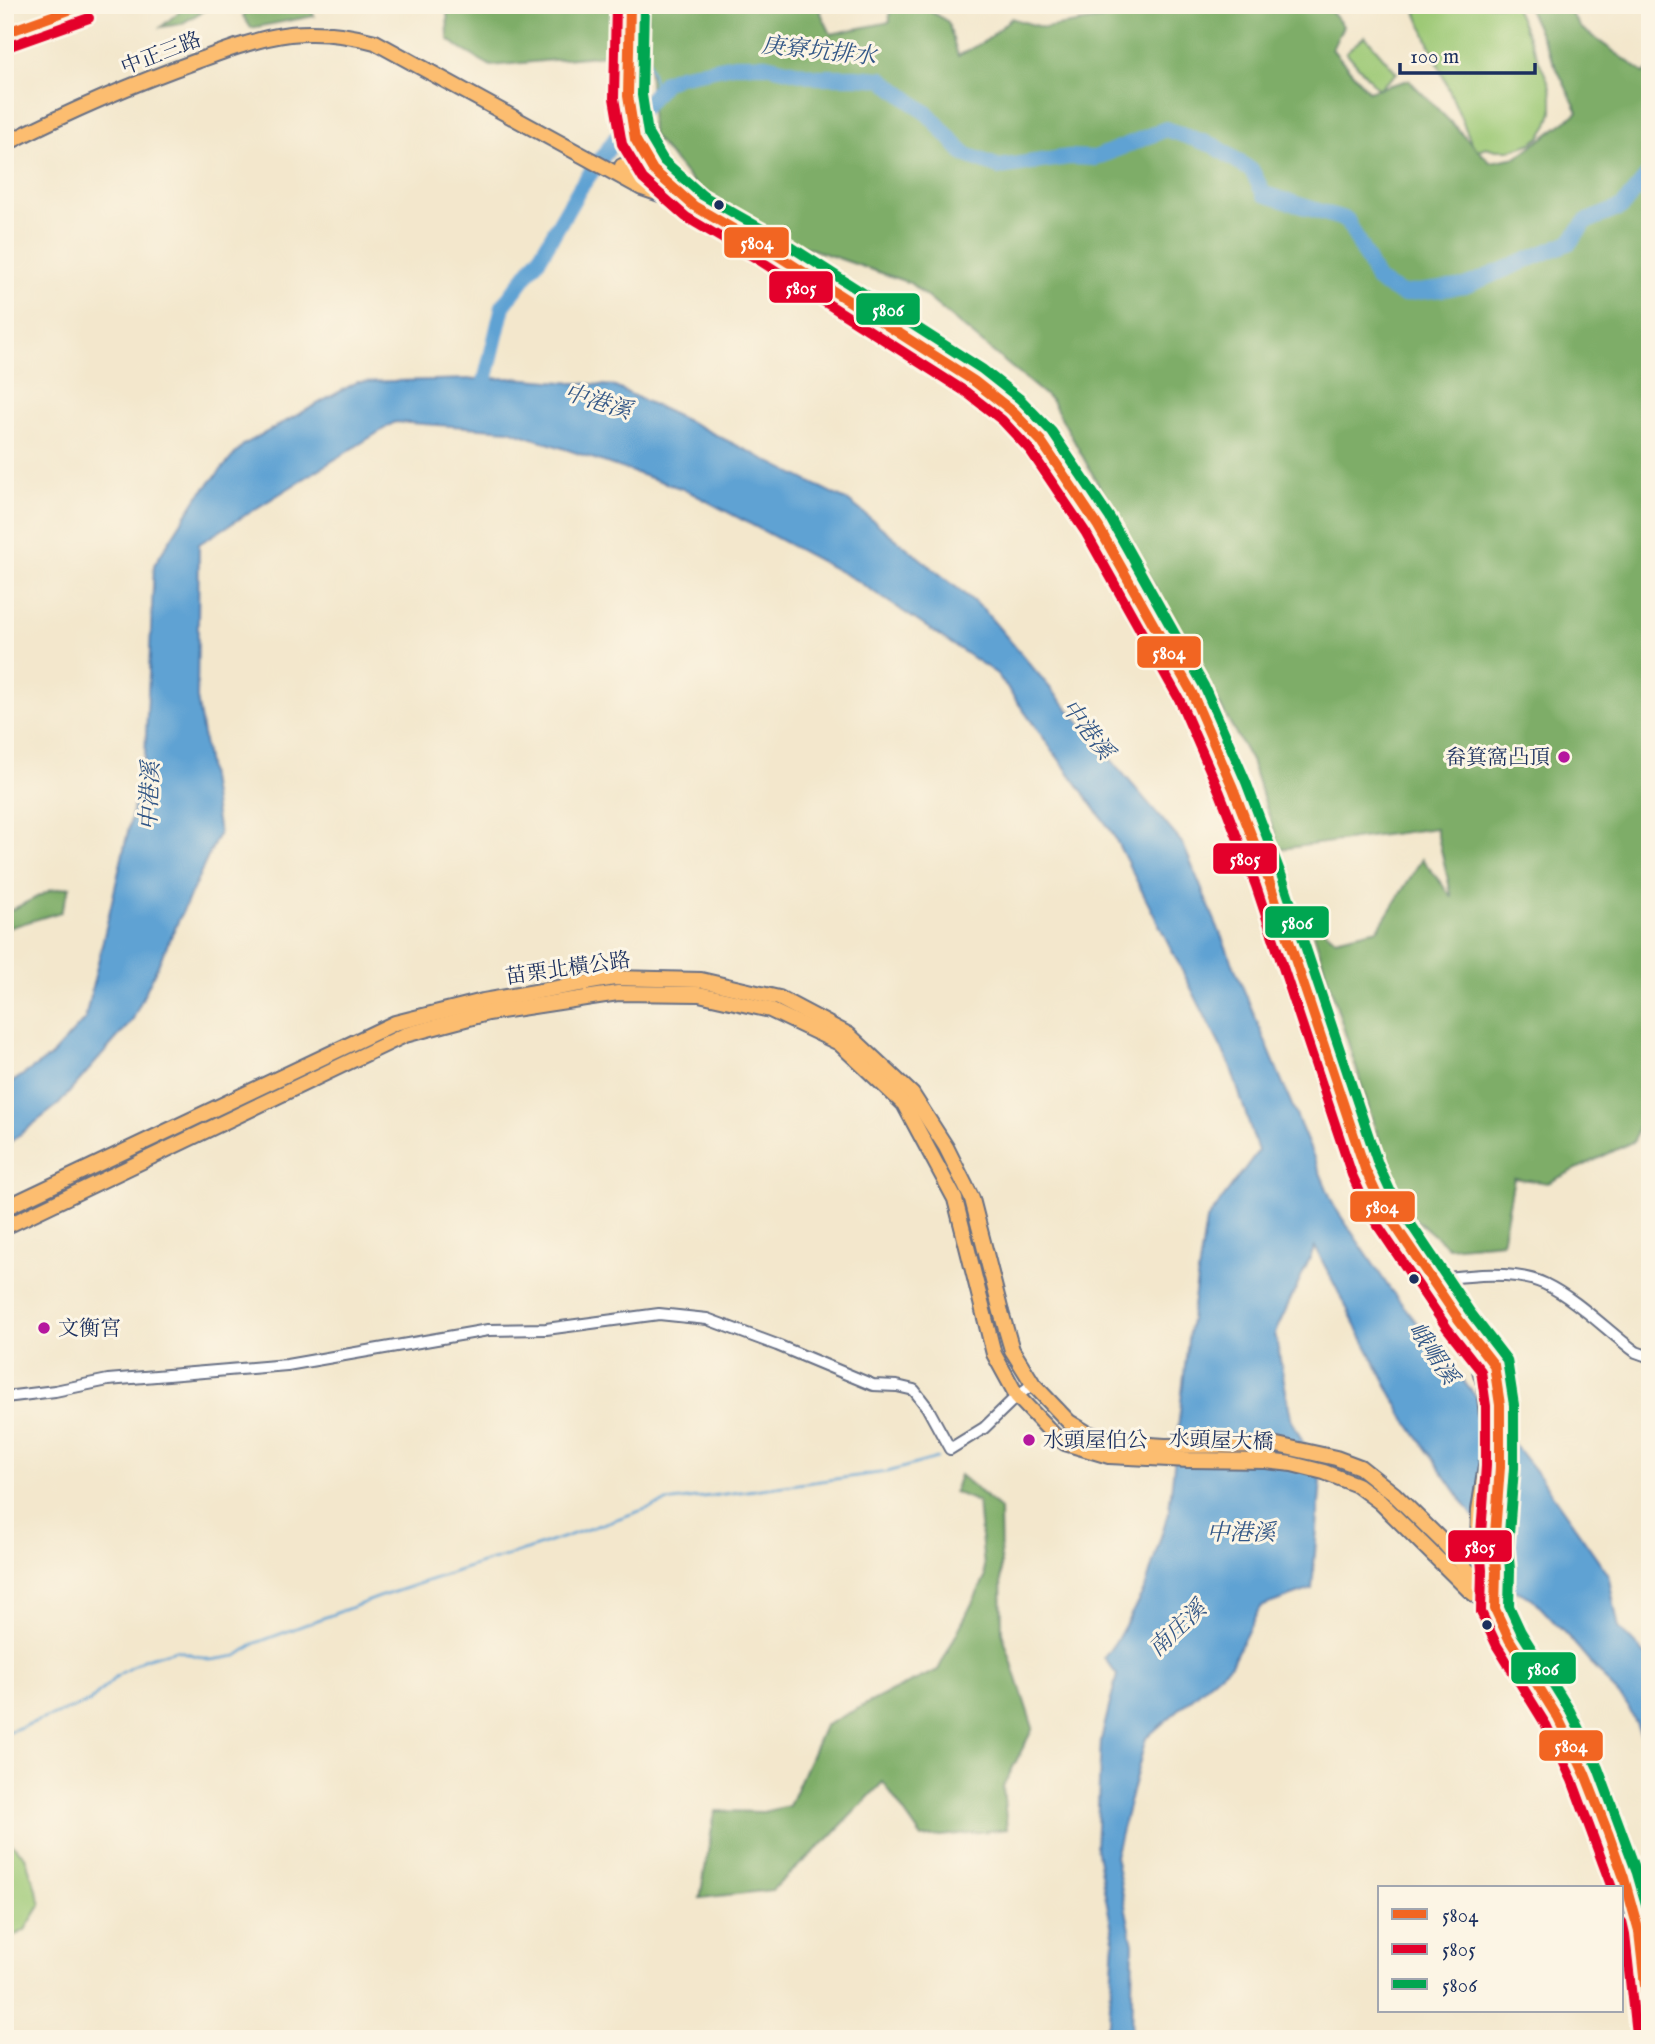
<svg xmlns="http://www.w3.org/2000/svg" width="1655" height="2044" font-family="'IM FELL English','Noto Serif TC',serif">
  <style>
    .green { fill: #9dc976; stroke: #5c7c6a; stroke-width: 2 }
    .forest { fill: #7ead67; stroke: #4c6e62; stroke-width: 2 }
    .water { fill: #5fa2d3; stroke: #3d6898; stroke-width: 2 }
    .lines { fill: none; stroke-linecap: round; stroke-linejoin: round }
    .stream { stroke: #5fa2d3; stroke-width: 2.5 }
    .river { stroke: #5fa2d3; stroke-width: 16 }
    .minor-casing { stroke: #676f84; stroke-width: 14 }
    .major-casing { stroke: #676f84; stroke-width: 18 }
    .minor { stroke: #fff; stroke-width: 10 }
    .major { stroke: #fcbd6f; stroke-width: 14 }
    .bus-1-casing { stroke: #fcf5e5; stroke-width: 16 }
    .bus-2-casing { stroke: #fcf5e5; stroke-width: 16 }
    .bus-3-casing { stroke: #fcf5e5; stroke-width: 16 }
    .bus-1 { stroke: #f26522; stroke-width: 10 }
    .bus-2 { stroke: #e4002b; stroke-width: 10 }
    .bus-3 { stroke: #00a651; stroke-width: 10 }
    .bus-dot { fill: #1b2f5e; stroke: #fcf5e5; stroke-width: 2.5 }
    .poi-dot { fill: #b5179e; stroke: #fcf5e5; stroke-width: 2.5 }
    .labels { text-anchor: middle; stroke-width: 6; stroke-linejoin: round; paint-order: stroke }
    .street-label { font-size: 21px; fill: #1b2f5e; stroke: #fcf5e5 }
    .poi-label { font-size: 21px; fill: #1b2f5e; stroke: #fcf5e5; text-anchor: start }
    .water-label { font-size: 23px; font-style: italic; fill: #335787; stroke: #fcf5e5 }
    .line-badge { stroke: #fcf5e5; stroke-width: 2.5 }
    .badge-label { font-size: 19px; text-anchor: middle; font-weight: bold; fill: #fff }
  </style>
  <rect width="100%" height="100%" fill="#fcf5e5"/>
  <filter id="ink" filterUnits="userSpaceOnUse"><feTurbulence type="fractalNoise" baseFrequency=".0143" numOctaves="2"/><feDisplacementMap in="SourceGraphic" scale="14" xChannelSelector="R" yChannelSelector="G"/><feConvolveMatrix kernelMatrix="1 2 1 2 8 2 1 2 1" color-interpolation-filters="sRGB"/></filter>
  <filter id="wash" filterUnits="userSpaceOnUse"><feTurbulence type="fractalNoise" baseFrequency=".00686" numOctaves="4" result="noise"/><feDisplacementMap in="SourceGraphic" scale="28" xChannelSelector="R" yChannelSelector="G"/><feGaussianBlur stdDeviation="1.57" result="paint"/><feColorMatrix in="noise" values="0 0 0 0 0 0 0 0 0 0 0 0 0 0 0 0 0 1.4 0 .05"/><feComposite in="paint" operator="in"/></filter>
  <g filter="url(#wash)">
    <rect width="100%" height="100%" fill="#f3e7cc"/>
    <g class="green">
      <polygon points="1413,5 1514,5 1549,83 1552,97 1552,112 1548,125 1541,136 1532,143 1511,150 1496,150 1486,147 1475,151"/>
      <polygon points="1365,36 1397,73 1378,89 1346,52"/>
      <polygon points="5,1838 25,1856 41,1904 25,1930 5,1941"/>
    </g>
    <g class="forest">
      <polygon points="187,5 207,5 206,9 181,24 161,27"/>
      <polygon points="251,5 310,5 314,16 251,28 243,16"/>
      <polygon points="447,5 612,5 606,55 491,66 461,49 448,39"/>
      <polygon points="647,5 817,5 831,34 890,22 889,5 920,5 948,22 958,56 987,40 1011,18 1044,28 1102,19 1112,5 1326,5 1343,26 1332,49 1368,91 1409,80 1490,162 1517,157 1578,112 1526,5 1565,5 1581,28 1644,73 1650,69 1650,1082 1634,1141 1548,1183 1514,1178 1502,1242 1448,1247 1407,1212 1375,1128 1308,915 1335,939 1378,929 1422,859 1452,897 1436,828 1280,849 1251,761 1052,401 910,283 777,237 696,186 652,135"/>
      <polygon points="70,887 61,912 5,929 5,913 51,890"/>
      <polygon points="960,1475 1000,1509 1002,1632 1033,1728 1003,1787 1007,1829 922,1838 883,1782 829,1838 772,1890 700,1898 715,1811 763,1812 789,1806 824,1726 886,1694 938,1670 985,1578 978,1502 954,1492"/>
    </g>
    <polygon class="water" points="513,378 613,386 696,425 850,502 983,609 1183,844 1334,1206 1390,1289 1540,1477 1608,1574 1619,1628 1650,1660 1650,1754 1628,1706 1573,1642 1532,1598 1506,1586 1475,1519 1402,1414 1315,1247 1275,1333 1291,1418 1321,1480 1312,1589 1260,1607 1231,1664 1146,1738 1115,1856 1133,1944 1131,2039 1102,2039 1109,2020 1114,1939 1096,1848 1101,1740 1117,1675 1104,1658 1118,1638 1145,1589 1169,1510 1188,1339 1206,1221 1258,1151 1230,1065 1112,832 997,674 856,580 686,490 509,430 395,422 199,544 197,698 219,833 132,1021 59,1104 5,1146 5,1087 51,1056 85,1019 145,757 154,565 198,496 243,445 357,382"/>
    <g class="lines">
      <g class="stream">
        <polyline points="636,15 657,92"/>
        <polyline points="5,1733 89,1702 118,1675 145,1659 176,1650 211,1660 237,1656 256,1643 382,1596 475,1565 527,1550 666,1502 887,1472 937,1458"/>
      </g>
      <polyline class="river" points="483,390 503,306 540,257 580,188 616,138 665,82 679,76 734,65 766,65 817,77 856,77 882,79 929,115 964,154 999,167 1069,157 1095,158 1166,129 1215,146 1252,171 1264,194 1347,220 1378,281 1402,294 1465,286 1570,242 1585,222 1622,207 1650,173"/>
    </g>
  </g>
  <g filter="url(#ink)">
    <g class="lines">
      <defs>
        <g id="minor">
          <polyline points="5,33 84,5"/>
          <path d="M1432 1280C1465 1276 1513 1269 1545 1284 1578 1300 1606 1330 1636 1352L1650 1357"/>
          <polyline points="5,1397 55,1391 108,1380 287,1365 488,1330 546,1329 659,1314 707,1319 777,1345 873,1385 897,1386 914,1390 927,1407 950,1449 984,1428 1017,1396 1033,1384"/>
        </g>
        <g id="major">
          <path d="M630 5 628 96 635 139 653 170 694 206 766 248 974 381 1011 410 1041 441 1098 526 1147 611 1192 693 1233 788 1269 881 1365 1169C1390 1221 1423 1271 1458 1318 1469 1333 1485 1347 1494 1365 1497 1372 1497 1383 1498 1391 1505 1443 1494 1493 1494 1545 1494 1567 1496 1588 1495 1609"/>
          <path d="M5 144C68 112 132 84 197 61 227 50 258 38 290 34 320 31 346 34 375 42L642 188 683 202"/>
          <polyline points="622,166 663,187"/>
          <polyline points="5,1208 395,1023 483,1001 614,978 701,980 779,998 849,1035 912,1094 946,1147 972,1199 1001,1312 1012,1350 1033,1384 1069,1422 1087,1433 1121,1443 1165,1446 1277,1445 1336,1458 1360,1467 1394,1494 1445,1544 1475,1579 1495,1609"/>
          <polyline points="5,1227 405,1035 488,1013 618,993 699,994 770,1010 839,1043 904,1104 955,1199 994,1354 1017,1396 1054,1435 1065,1443 1109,1456 1189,1460 1266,1461 1292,1464 1324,1472 1357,1485 1380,1502 1469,1590 1486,1603"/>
          <polyline points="1471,1339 1484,1384 1487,1419 1487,1459 1479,1510 1478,1545 1495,1609 1509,1639 1529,1669 1558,1718 1585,1774 1624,1878 1639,1932 1650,2032"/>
        </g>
      </defs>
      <use href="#minor" class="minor-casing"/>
      <use href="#major" class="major-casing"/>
      <use href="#minor" class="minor"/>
      <use href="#major" class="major"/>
      <defs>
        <g id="bus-1">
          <polyline points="630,5 628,96 635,139 653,170 694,206 766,248 974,381 1011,410 1041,441 1098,526 1192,693 1233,788 1269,881 1365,1169 1382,1206 1459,1320 1494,1365 1500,1405 1500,1467 1494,1547 1496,1570 1495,1609 1509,1639 1558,1718 1585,1774 1608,1833 1624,1878 1639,1932 1650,2030"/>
          <polyline points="5,33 83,5"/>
        </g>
        <g id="bus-2">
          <polyline points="616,5 614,98 622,144 643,179 686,217 759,260 966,392 1002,420 1030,450 1086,533 1179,699 1220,793 1256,886 1352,1175 1370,1214 1447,1328 1481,1371 1486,1406 1486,1466 1480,1547 1482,1570 1481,1612 1497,1646 1546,1725 1572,1780 1612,1888"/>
          <polyline points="10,46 89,18"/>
          <polyline points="1622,1922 1625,1935 1636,2034"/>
        </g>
        <polyline id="bus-3" points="644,5 642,95 648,134 664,161 702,195 774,236 982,369 1020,399 1052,432 1110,518 1204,686 1246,782 1282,877 1378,1164 1394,1199 1470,1312 1507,1360 1514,1405 1514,1468 1508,1547 1510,1570 1509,1606 1521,1632 1570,1711 1598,1768 1637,1873 1650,1918"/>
      </defs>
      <use href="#bus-1" class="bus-1-casing"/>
      <use href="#bus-2" class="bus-2-casing"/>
      <use href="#bus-3" class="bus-3-casing"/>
      <use href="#bus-1" class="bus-1"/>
      <use href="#bus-2" class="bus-2"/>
      <use href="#bus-3" class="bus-3"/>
    </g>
  </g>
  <g class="bus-dot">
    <circle cx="719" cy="205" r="6"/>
    <circle cx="1414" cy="1279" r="6"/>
    <circle cx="1487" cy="1625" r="6"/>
  </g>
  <g class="poi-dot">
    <circle cx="1564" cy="757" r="7"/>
    <circle cx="44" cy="1328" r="7"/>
    <circle cx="1029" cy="1440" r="7"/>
  </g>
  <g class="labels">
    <g class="street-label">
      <text transform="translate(161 53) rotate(-21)" y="7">中正三路</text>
      <text transform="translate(568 968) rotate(-8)" y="7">苗栗北橫公路</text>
      <text transform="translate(1221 1440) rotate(2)" y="7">水頭屋大橋</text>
    </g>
    <g class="poi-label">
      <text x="1550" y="764" text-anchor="end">畚箕窩凸頂</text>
      <text x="58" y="1335">文衡宮</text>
      <text x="1043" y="1447">水頭屋伯公</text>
    </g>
    <g class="water-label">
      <text transform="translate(819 50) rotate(6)" y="8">庚寮坑排水</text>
      <text transform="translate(598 401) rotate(17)" y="8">中港溪</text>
      <text transform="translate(1088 729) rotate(52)" y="8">中港溪</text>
      <text transform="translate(149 796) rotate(-88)" y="8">中港溪</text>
      <text transform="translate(1434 1353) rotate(56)" y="8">峨嵋溪</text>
      <text x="1241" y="1540">中港溪</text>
      <text transform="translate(1177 1628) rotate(-43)" y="8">南庄溪</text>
    </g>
  </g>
  <g class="line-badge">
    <rect x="723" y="226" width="67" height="33" rx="7" fill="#f26522"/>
    <rect x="768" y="270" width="66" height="34" rx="7" fill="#e4002b"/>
    <rect x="855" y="292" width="66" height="34" rx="7" fill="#00a651"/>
    <rect x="1136" y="635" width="66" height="34" rx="7" fill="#f26522"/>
    <rect x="1212" y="842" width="66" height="33" rx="7" fill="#e4002b"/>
    <rect x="1264" y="905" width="66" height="34" rx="7" fill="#00a651"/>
    <rect x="1349" y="1190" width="67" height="33" rx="7" fill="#f26522"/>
    <rect x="1447" y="1529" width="66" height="34" rx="7" fill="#e4002b"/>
    <rect x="1510" y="1651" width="67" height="34" rx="7" fill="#00a651"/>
    <rect x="1538" y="1729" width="66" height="33" rx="7" fill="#f26522"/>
  </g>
  <g class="badge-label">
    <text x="757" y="249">5804</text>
    <text x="801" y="294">5805</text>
    <text x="888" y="316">5806</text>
    <text x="1169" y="659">5804</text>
    <text x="1245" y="865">5805</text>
    <text x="1297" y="929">5806</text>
    <text x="1382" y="1213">5804</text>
    <text x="1480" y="1553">5805</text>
    <text x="1543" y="1675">5806</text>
    <text x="1571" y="1752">5804</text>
  </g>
  <rect width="1655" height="2044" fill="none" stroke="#fcf5e5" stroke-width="28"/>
  <rect x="1378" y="1886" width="245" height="126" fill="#fcf5e5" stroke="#a2a6af" stroke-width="2"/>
  <rect x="1392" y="1909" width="35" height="10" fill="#f26522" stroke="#a2a6af" stroke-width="2"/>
  <text x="1442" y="1922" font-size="21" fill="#1b2f5e">5804</text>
  <rect x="1392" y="1944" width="35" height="10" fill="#e4002b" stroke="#a2a6af" stroke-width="2"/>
  <text x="1442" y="1956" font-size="21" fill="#1b2f5e">5805</text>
  <rect x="1392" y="1979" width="35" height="10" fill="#00a651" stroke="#a2a6af" stroke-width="2"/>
  <text x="1442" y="1992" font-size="21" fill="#1b2f5e">5806</text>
  <path d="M1400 63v10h135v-10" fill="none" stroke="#1b2f5e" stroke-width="3.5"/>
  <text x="1410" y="63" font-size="21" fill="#1b2f5e" stroke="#fcf5e5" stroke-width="5" paint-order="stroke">100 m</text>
</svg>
